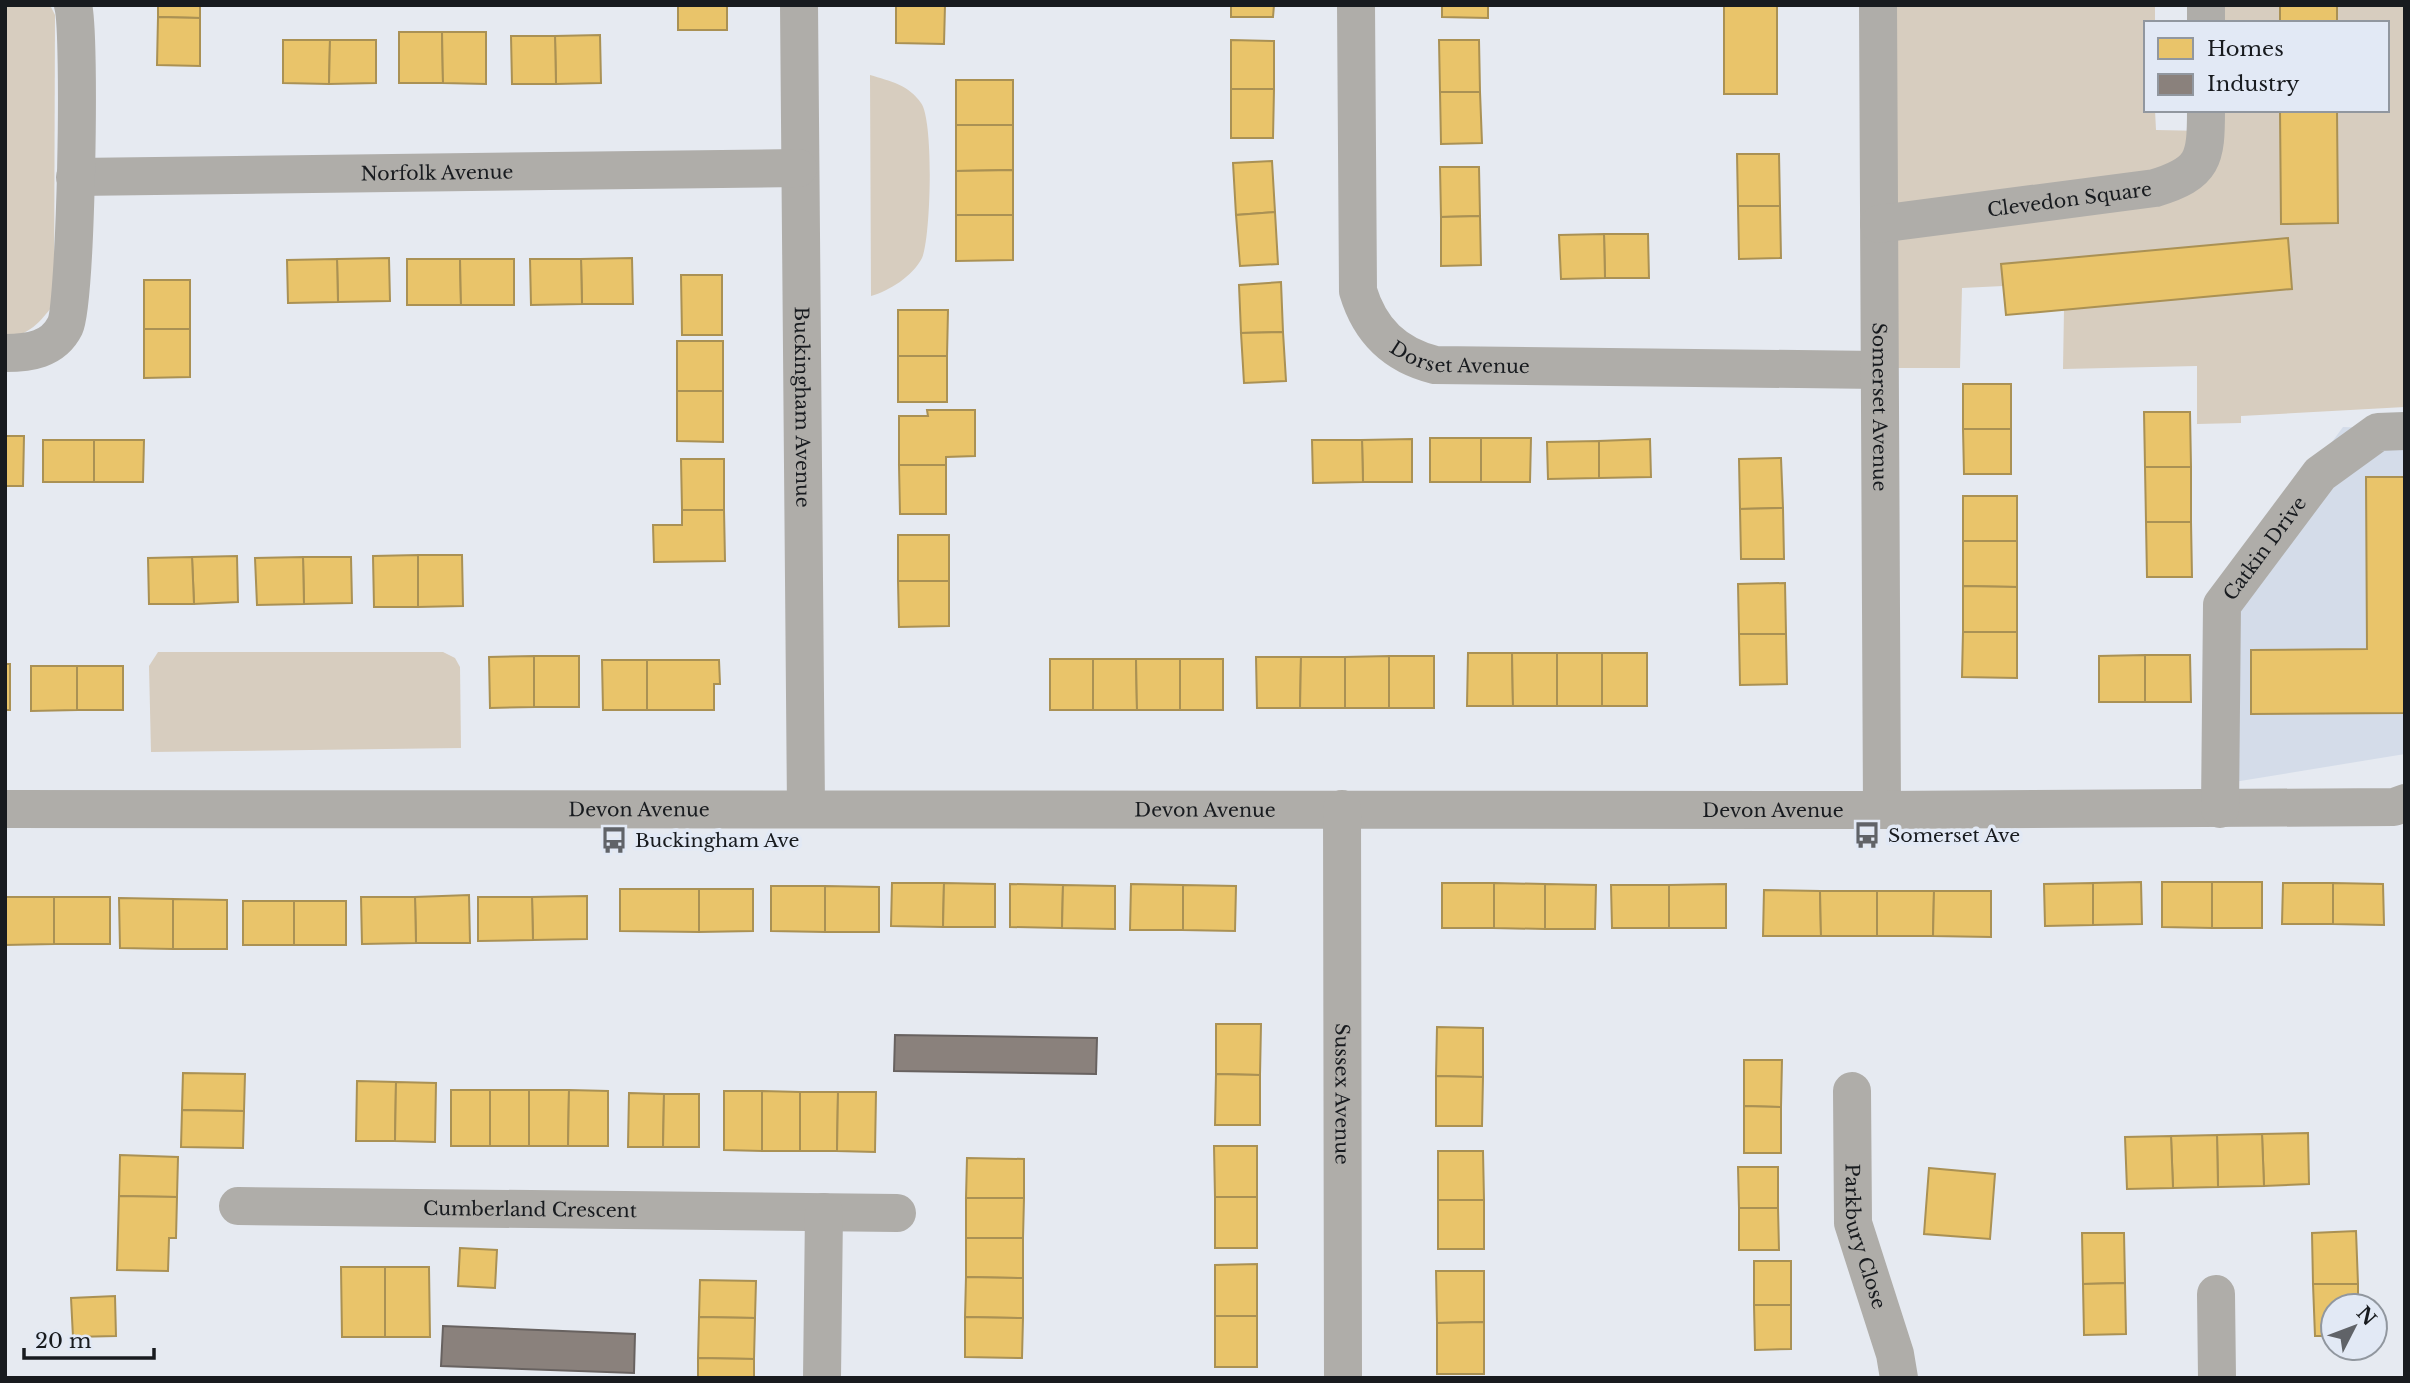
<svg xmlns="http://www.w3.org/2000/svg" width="2410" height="1383" font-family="'Libre Baskerville',serif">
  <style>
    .built { fill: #d4dce9 }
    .green { fill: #d7cdbf }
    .homes { fill: #e9c46a; stroke: #aa9154; stroke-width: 2 }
    .industry { fill: #8a817c; stroke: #686260; stroke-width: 2 }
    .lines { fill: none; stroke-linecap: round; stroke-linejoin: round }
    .minor { stroke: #afada9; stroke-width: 38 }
    .labels { text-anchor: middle; stroke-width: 7; stroke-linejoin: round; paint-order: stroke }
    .street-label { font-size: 19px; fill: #181b1f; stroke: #e2e9f5 }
    .poi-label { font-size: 19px; fill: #181b1f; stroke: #e2e9f5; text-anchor: start }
  </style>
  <rect width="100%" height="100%" fill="#e6eaf1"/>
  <polygon class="built" points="2343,427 2405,429 2405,754 2234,782 2213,603"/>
  <g class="green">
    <path d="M5 5H50L55 15 54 304C41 321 28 337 5 337Z"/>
    <polygon points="1878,5 2155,5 2155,23 2146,23 2146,110 2155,110 2156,130 2206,131 2206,110 2280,110 2281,224 2338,223 2337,110 2387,110 2387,23 2337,23 2337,5 2405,5 2405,407 2241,416 2241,423 2197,424 2197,366 2063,369 2064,309 2292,289 2287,238 2001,264 2003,286 1962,288 1960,368 1879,368"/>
    <rect x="2206" y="5" width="74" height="18"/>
    <path d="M870 75C890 81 909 85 921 103 934 120 931 237 922 258 913 276 889 291 871 296Z"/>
    <polygon points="158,652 443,652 455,658 460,667 461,748 151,752 149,666"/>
  </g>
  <g class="homes">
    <polygon points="158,5 200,5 200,18 158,17"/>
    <rect x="678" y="5" width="49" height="25"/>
    <polygon points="896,5 945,5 944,44 896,43"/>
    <polygon points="1231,5 1274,5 1273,17 1231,17"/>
    <polygon points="1442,5 1488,5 1488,18 1442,17"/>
    <rect x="1724" y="5" width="53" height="89"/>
    <rect x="2280" y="5" width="57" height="18"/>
    <polygon points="158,17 200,18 200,66 157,65"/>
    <polygon points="399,32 442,32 443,83 399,83"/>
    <polygon points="442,32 486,32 486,84 443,83"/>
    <polygon points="600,35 601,83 556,84 555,36"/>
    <polygon points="511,36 555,36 556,84 512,84"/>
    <polygon points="283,40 330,40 329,84 283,83"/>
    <polygon points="330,40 376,40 376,83 329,84"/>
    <polygon points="1231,40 1274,41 1274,89 1231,89"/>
    <polygon points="1439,40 1479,40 1480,92 1440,92"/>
    <rect x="956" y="80" width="57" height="45"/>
    <polygon points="1231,89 1274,89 1273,138 1231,138"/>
    <polygon points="1440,92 1480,92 1482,143 1441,144"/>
    <polygon points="2280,110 2337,110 2338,223 2281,224"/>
    <polygon points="956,125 1013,125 1013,170 956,171"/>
    <polygon points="1737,154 1779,154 1780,206 1738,206"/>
    <polygon points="1272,161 1275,212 1236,215 1233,163"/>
    <polygon points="1440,167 1479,167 1480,216 1441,217"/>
    <polygon points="1013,170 1013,215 956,215 956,171"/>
    <polygon points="1738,206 1780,206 1781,258 1739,259"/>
    <polygon points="1275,212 1278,264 1240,266 1236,215"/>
    <polygon points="956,215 1013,215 1013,260 956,261"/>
    <polygon points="1480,216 1481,265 1441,266 1441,217"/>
    <polygon points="1604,234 1648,234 1649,278 1605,278"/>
    <polygon points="1604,234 1605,278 1561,279 1559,235"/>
    <polygon points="2288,238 2292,289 2006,315 2001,264"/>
    <polygon points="389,258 390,301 338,302 337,259"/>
    <polygon points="632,258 633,304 582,304 581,259"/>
    <polygon points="337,259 338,302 288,303 287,260"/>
    <polygon points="407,259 460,259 461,305 407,305"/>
    <polygon points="460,259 514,259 514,305 461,305"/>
    <polygon points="530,259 581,259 582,304 531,305"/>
    <polygon points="681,275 722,275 722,335 682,335"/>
    <rect x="144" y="280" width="46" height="49"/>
    <polygon points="1281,282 1283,332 1241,333 1239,285"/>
    <polygon points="898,310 948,310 947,356 898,356"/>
    <polygon points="144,329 190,329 190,377 144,378"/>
    <polygon points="1283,332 1286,381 1244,383 1241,333"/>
    <rect x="677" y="341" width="46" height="50"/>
    <rect x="898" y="356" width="49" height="46"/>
    <rect x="1963" y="384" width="48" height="45"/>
    <polygon points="677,391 723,391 723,442 677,441"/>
    <polygon points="927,410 975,410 975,456 946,457 946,465 899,465 899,416 928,416"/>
    <polygon points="2144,412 2190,412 2191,467 2145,467"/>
    <polygon points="1963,429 2011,429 2011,474 1964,474"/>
    <polygon points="5,436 24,436 23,486 5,486"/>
    <rect x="1430" y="438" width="51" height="44"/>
    <polygon points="1481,438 1531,438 1530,482 1481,482"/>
    <polygon points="1412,439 1412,482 1363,482 1362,440"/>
    <polygon points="1650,439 1651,477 1599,478 1599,441"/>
    <rect x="43" y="440" width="51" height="42"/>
    <polygon points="94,440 144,440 143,482 94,482"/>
    <polygon points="1312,440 1362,440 1363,482 1313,483"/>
    <polygon points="1599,441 1599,478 1548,479 1547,442"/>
    <polygon points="1781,458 1783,508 1740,509 1739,459"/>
    <polygon points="681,459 724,459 724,510 682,510"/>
    <polygon points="899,465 946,465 946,514 900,514"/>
    <polygon points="2145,467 2191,467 2191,522 2146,522"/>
    <polygon points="2366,477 2405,477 2405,713 2251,714 2251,650 2367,649"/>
    <rect x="1963" y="496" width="54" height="45"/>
    <polygon points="1783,508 1784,559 1741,559 1740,509"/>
    <polygon points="682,510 724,510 725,561 654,562 653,525 682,525"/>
    <polygon points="2146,522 2191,522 2192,577 2147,577"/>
    <rect x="898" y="535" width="51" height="46"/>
    <polygon points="1963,541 2017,541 2017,587 1963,586"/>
    <polygon points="418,555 462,555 463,606 418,607"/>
    <polygon points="418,555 418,607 374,607 373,556"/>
    <polygon points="237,556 238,602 194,604 192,557"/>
    <polygon points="192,557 194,604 149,604 148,558"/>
    <polygon points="303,557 351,557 352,603 304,604"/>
    <polygon points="303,557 304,604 257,605 255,558"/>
    <polygon points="898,581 949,581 949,626 899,627"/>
    <polygon points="1785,583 1786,634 1739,634 1738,584"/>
    <polygon points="1963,586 2017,587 2017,632 1963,632"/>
    <polygon points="1963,632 2017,632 2017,678 1962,677"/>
    <polygon points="1739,634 1786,634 1787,684 1740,685"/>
    <polygon points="1468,653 1512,653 1513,706 1467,706"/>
    <polygon points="1512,653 1557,653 1557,706 1513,706"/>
    <rect x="1557" y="653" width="45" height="53"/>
    <rect x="1602" y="653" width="45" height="53"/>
    <polygon points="2145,655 2190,655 2191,702 2145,702"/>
    <polygon points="2145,655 2145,702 2099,702 2099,656"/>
    <rect x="534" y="656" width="45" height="51"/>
    <polygon points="534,656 534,707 490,708 489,657"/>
    <rect x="1389" y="656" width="45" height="52"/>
    <polygon points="1389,656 1389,708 1345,708 1345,657"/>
    <polygon points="1256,657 1301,657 1300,708 1257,708"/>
    <polygon points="1301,657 1345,657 1345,708 1300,708"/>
    <rect x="1050" y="659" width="43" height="51"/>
    <polygon points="1093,659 1136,659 1137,710 1093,710"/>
    <polygon points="1136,659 1180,659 1180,710 1137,710"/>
    <rect x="1180" y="659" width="43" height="51"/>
    <polygon points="602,660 647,660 647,710 603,710"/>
    <polygon points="647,660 719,660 720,684 714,684 714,710 647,710"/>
    <rect x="5" y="664" width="5" height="46"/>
    <polygon points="31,666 77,666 77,710 31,711"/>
    <rect x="77" y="666" width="46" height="44"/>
    <polygon points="2141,882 2142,924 2093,925 2093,883"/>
    <polygon points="2162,882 2212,882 2212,928 2162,927"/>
    <rect x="2212" y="882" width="50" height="46"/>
    <polygon points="892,883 944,883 943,927 891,926"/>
    <polygon points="944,883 995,884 995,927 943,927"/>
    <rect x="1442" y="883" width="52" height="45"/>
    <polygon points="1494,883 1545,884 1545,929 1494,928"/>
    <polygon points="2093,883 2093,925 2045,926 2044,884"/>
    <polygon points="2283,883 2333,883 2333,924 2282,924"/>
    <polygon points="2333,883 2383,884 2384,925 2333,924"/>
    <polygon points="1010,884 1063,885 1062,928 1010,927"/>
    <polygon points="1131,884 1183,885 1183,930 1130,930"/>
    <polygon points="1545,884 1596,885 1595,929 1545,929"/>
    <polygon points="1726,884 1726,928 1669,928 1669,885"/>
    <polygon points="1063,885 1115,886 1115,929 1062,928"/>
    <polygon points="1183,885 1236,886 1235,931 1183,930"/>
    <polygon points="1611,885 1669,885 1669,928 1612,928"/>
    <polygon points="771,886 825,886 825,932 771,931"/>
    <polygon points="825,886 879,887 879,932 825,932"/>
    <polygon points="620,889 699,889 699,932 620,931"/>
    <polygon points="699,889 753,889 753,931 699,932"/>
    <polygon points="1764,890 1820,891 1821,936 1763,936"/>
    <polygon points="1820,891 1877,891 1877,936 1821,936"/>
    <polygon points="1877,891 1934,891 1933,936 1877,936"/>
    <polygon points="1934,891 1991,891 1991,937 1933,936"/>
    <polygon points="469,895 470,943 416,943 415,897"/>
    <polygon points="587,896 587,939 533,940 532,897"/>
    <polygon points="5,897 54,897 54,944 5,945"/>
    <rect x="54" y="897" width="56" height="47"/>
    <polygon points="361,897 415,897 416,943 362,944"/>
    <polygon points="478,897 532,897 533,940 478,941"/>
    <polygon points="119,898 173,899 173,949 120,948"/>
    <polygon points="173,899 227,900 227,949 173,949"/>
    <rect x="243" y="901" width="51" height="44"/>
    <rect x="294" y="901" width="52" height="44"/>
    <polygon points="1216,1024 1261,1024 1260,1075 1216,1074"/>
    <polygon points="1437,1027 1483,1028 1483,1077 1436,1076"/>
    <polygon points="1744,1060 1782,1060 1781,1107 1744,1106"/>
    <polygon points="183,1073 245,1074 244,1111 182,1110"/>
    <polygon points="1216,1074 1260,1075 1260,1125 1215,1125"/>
    <polygon points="1436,1076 1483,1077 1482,1126 1436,1126"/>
    <polygon points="357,1081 396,1082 395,1141 356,1141"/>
    <polygon points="396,1082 436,1083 435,1142 395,1141"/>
    <rect x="451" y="1090" width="39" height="56"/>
    <rect x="490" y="1090" width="39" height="56"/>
    <polygon points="529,1090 569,1090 568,1146 529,1146"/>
    <polygon points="569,1090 608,1091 608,1146 568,1146"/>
    <polygon points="724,1091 762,1091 762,1151 724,1150"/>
    <polygon points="762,1091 800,1092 800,1151 762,1151"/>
    <polygon points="800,1092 838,1092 837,1151 800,1151"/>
    <polygon points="838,1092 876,1092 875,1152 837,1151"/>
    <polygon points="629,1093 664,1094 663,1147 628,1147"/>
    <polygon points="664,1094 699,1094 699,1147 663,1147"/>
    <polygon points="1744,1106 1781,1107 1781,1153 1744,1153"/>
    <polygon points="182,1110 244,1111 243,1148 181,1147"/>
    <polygon points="2308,1133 2309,1184 2264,1186 2262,1134"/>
    <polygon points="2262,1134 2264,1186 2218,1187 2217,1135"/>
    <polygon points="2217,1135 2218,1187 2173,1188 2171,1136"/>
    <polygon points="2171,1136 2173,1188 2127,1189 2125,1137"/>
    <polygon points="1214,1146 1257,1146 1257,1197 1215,1197"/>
    <polygon points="1438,1151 1483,1151 1484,1200 1438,1200"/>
    <polygon points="120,1155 178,1157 177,1197 119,1196"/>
    <polygon points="967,1158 1024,1159 1024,1198 966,1198"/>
    <polygon points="1738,1167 1778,1167 1778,1208 1739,1208"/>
    <polygon points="1929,1168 1995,1174 1990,1239 1924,1234"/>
    <polygon points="119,1196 177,1197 176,1238 169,1238 168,1271 117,1270"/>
    <rect x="1215" y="1197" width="42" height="51"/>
    <polygon points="966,1198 1024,1198 1023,1238 966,1238"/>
    <rect x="1438" y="1200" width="46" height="49"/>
    <polygon points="1739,1208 1778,1208 1779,1250 1739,1250"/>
    <polygon points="2356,1231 2358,1284 2313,1284 2312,1233"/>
    <polygon points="2082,1233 2124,1233 2125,1283 2083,1284"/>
    <polygon points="966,1238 1023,1238 1023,1278 966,1277"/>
    <polygon points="460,1248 497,1250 495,1288 458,1286"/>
    <rect x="1754" y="1261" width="37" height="44"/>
    <polygon points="1257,1264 1257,1316 1215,1316 1215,1265"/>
    <polygon points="341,1267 385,1267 385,1337 342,1337"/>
    <polygon points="385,1267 429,1267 430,1337 385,1337"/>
    <polygon points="1436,1271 1484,1271 1484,1322 1437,1323"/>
    <polygon points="966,1277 1023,1278 1023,1318 965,1317"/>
    <polygon points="700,1280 756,1281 755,1318 699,1317"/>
    <polygon points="2125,1283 2126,1334 2084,1335 2083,1284"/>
    <polygon points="2313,1284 2358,1284 2358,1306 2333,1306 2333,1336 2315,1336"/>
    <polygon points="115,1296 116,1336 73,1337 71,1298"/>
    <polygon points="1754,1305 1791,1305 1791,1349 1755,1350"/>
    <rect x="1215" y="1316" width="42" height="51"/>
    <polygon points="699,1317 755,1318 754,1359 698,1358"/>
    <polygon points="965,1317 1023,1318 1022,1358 965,1357"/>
    <polygon points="1484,1322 1484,1374 1437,1374 1437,1323"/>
    <polygon points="698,1358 754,1359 754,1378 698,1378"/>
  </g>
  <g class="industry">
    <polygon points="895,1035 1097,1038 1096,1074 894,1071"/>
    <polygon points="443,1326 635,1334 634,1373 441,1366"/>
  </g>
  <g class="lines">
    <g class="minor">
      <path id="s1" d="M799 5 806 809"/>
      <path id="s2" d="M1356 5 1358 291C1370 331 1395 355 1435 365L1879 370"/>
      <path id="s3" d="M1878 5 1882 810"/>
      <polyline points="2206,5 2206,23"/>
      <path id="s4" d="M75 177 798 168"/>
      <path id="s5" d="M1879 224 2155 188C2204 173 2206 159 2206 110"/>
      <path d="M5 353C29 353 53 350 65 326 76 304 81 33 73 5"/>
      <path id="s6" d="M5 809 1882 810 2394 807 2405 803"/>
      <path id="s7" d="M1342 809 1343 1378"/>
      <path id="s8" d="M2220 809 2222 605 2320 474 2378 432 2405 431"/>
      <path id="s9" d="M1852 1091 1853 1223 1895 1354 1899 1378"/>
      <path id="s10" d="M238 1206 897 1213"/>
      <polyline points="2216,1294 2217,1378"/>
      <polyline points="822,1378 824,1212"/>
    </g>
  </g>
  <defs>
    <symbol id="bus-bare" viewBox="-9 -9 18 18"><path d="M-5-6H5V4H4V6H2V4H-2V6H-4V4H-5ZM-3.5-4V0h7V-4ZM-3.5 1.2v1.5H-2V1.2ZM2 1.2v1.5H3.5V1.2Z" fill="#606368" stroke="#e2e9f5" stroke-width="2.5" paint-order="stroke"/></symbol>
  </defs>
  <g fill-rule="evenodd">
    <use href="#bus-bare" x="1848" y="816" width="38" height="38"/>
    <use href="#bus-bare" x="595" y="821" width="38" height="38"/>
  </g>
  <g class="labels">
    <g class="street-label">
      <text dy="7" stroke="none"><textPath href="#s4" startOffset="362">Norfolk Avenue</textPath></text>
      <text dy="7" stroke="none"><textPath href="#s5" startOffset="192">Clevedon Square</textPath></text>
      <text dy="7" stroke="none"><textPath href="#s2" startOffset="422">Dorset Avenue</textPath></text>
      <text dy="7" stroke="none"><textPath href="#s1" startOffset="402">Buckingham Avenue</textPath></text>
      <text dy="7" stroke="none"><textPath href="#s3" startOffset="402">Somerset Avenue</textPath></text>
      <text dy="7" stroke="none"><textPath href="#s8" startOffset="275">Catkin Drive</textPath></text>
      <text dy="7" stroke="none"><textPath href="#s6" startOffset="634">Devon Avenue</textPath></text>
      <text dy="7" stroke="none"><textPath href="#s6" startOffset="1200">Devon Avenue</textPath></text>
      <text dy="7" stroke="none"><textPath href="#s6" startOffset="1768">Devon Avenue</textPath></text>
      <text dy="7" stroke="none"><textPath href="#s7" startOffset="285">Sussex Avenue</textPath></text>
      <text dy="7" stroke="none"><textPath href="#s10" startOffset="292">Cumberland Crescent</textPath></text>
      <text dy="7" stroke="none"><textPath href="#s9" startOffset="147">Parkbury Close</textPath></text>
    </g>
    <g class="poi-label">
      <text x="1888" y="842">Somerset Ave</text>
      <text x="635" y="847">Buckingham Ave</text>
    </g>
  </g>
  <rect width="2410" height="1383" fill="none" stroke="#181b1f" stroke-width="14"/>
  <rect x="2144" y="21" width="245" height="91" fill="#e2e9f5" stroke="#91979f" stroke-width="2"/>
  <rect x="2158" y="38" width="35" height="21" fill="#e9c46a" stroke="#91979f" stroke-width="2"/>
  <text x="2207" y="56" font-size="21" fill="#181b1f">Homes</text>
  <rect x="2158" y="74" width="35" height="21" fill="#8a817c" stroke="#91979f" stroke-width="2"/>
  <text x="2207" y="91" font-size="21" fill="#181b1f">Industry</text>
  <g transform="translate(2354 1327) rotate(48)"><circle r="33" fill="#e2e9f5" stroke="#91979f" stroke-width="2"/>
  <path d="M0-5L12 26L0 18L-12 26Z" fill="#606368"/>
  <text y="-10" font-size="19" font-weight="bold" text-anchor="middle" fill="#181b1f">N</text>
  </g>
  <path d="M24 1348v10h130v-10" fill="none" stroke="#181b1f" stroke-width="3.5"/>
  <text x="35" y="1348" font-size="21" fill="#181b1f" stroke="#e2e9f5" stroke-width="5" paint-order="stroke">20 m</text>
</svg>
